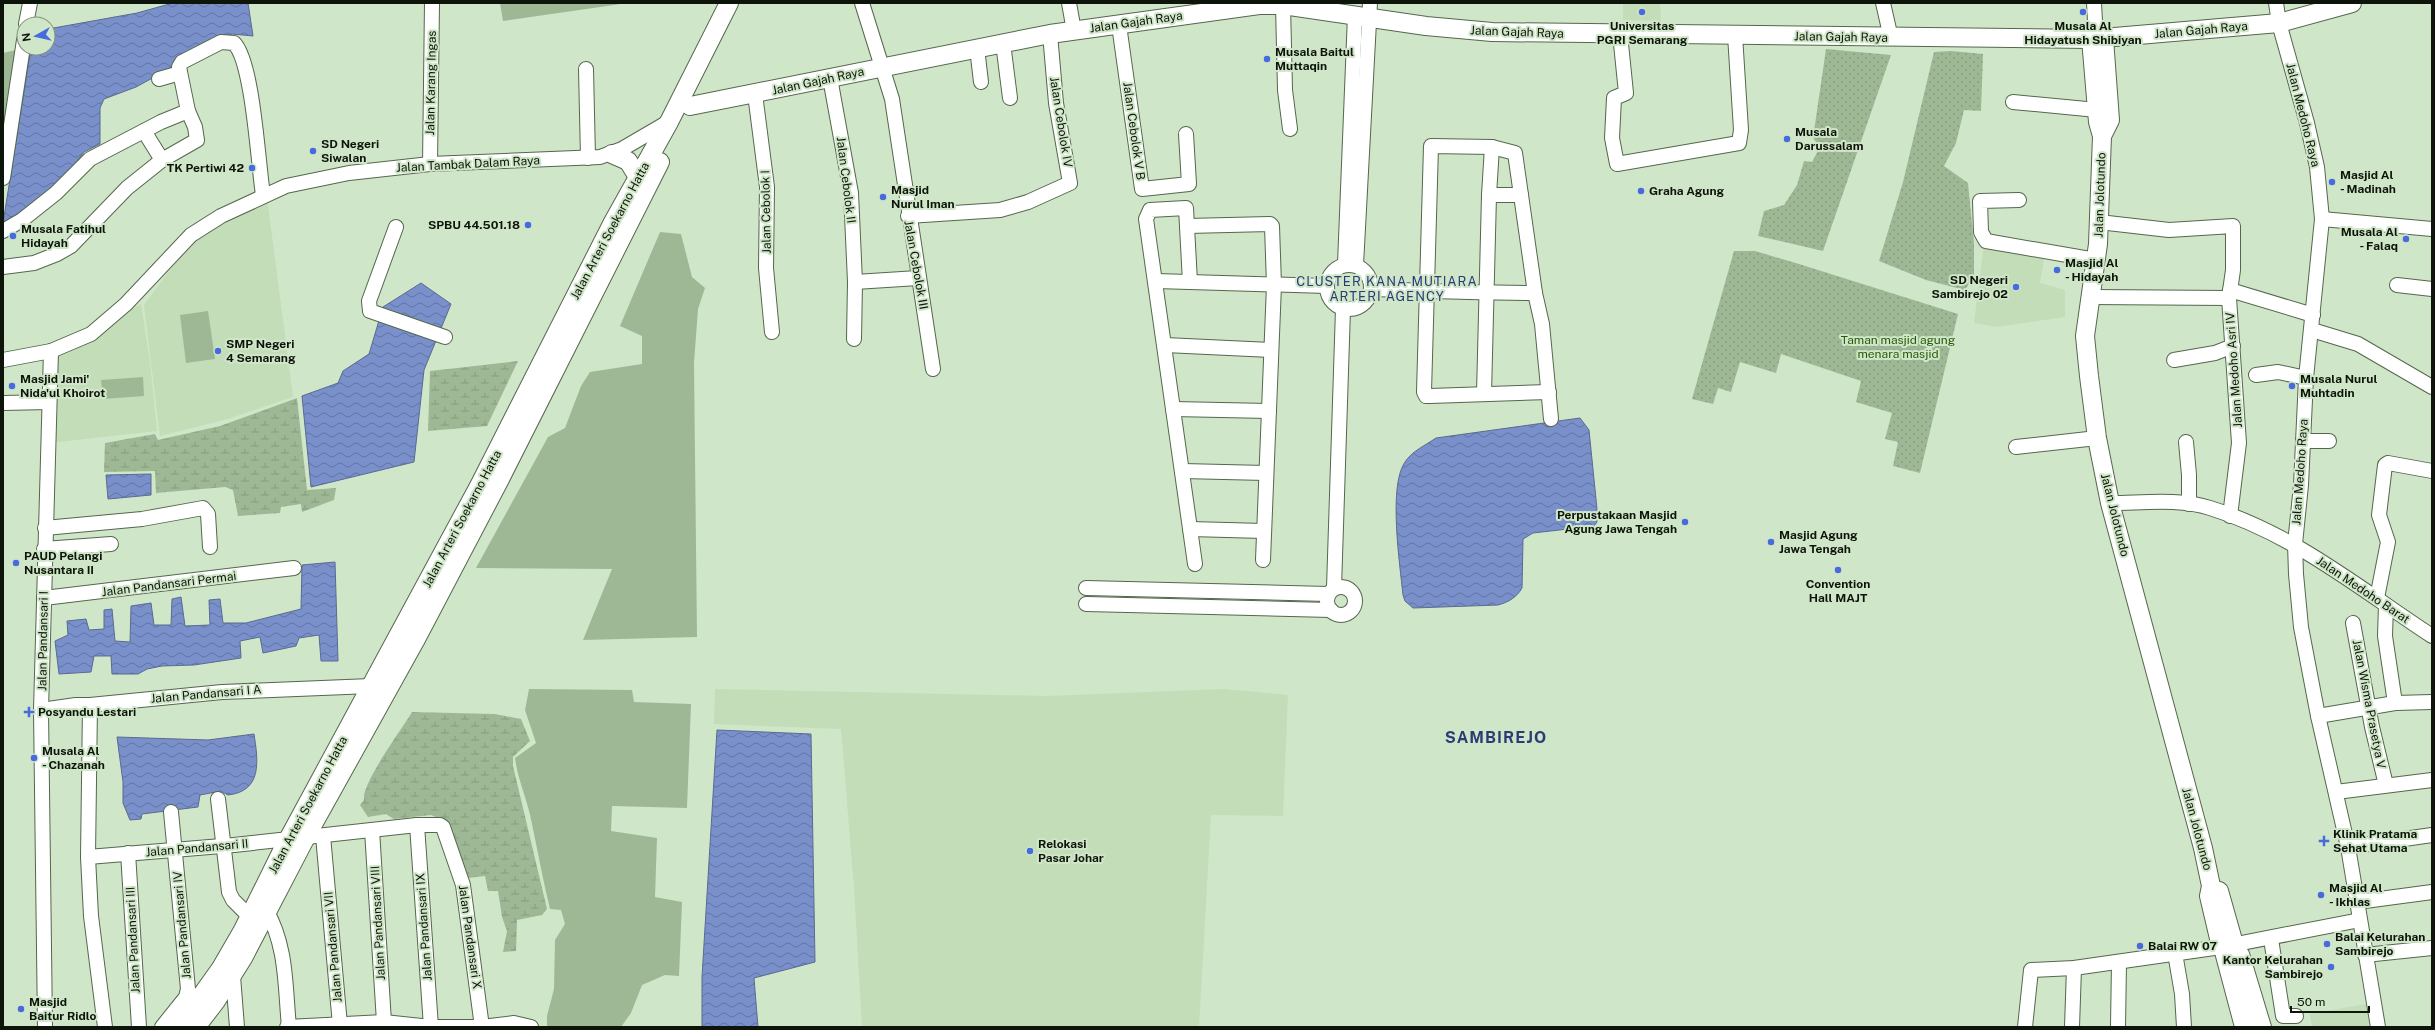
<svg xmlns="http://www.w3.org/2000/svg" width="2435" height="1030" font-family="'Public Sans',sans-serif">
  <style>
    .built { fill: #c2ddb8 }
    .grass { fill: #9eb895 }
    .wetland { fill: url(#wetland-marsh) }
    .garden { fill: url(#garden-dots) }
    .water { fill: url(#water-waves); stroke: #596b91 }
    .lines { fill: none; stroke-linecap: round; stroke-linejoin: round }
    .minor-casing { stroke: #54674d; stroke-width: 16 }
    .major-casing { stroke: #54674d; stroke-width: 20 }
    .minor { stroke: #fff; stroke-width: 14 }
    .major { stroke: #fff; stroke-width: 18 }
    .poi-dot { fill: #476add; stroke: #d0e6c8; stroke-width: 1.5 }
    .labels { text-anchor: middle; stroke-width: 4; stroke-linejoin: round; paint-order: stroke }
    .street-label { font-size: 12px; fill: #0d140a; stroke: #d0e6c8 }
    .poi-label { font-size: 12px; font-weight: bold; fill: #0d140a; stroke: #d0e6c8; text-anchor: start }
    .park-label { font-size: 12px; fill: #255905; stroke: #d0e6c8 }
    .neighbourhood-label { font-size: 13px; letter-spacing: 1px; fill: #293c75; stroke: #d0e6c8 }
    .district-label { font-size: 16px; font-weight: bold; letter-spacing: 1px; fill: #293c75; stroke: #d0e6c8 }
  </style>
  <defs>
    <pattern id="wetland-marsh" width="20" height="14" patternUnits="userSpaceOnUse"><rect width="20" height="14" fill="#9eb895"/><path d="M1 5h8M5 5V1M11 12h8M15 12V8" fill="none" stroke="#879d7f"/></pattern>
    <pattern id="garden-dots" width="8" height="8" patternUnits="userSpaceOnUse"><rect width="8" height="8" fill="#9eb895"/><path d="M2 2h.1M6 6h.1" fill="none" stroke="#879d7f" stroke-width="1.8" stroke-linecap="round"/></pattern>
    <pattern id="water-waves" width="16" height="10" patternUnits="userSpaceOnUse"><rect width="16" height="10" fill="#7990cb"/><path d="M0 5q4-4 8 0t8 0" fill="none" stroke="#6274a3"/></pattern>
  </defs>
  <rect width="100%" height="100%" fill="#d0e6c8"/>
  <g class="built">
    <polygon points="1623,3 1660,3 1661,21 1623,20"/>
    <polygon points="267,197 293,397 228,419 160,436 144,305 190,243 234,212"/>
    <polygon points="1984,244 2045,253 2040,283 2065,290 2065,317 1997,327 1974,323"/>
    <polygon points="141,304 150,362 157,431 50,443 53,359 75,350 114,319"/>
    <polygon points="715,689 1047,696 1224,689 1288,695 1283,816 1211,815 1199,1027 862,1027 854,887 841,729 714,724"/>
    <polygon points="2366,1004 2370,1027 2312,1027 2310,1014"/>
  </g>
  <g class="grass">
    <polygon points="500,3 628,3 503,21"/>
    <polygon points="16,50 3,132 3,53"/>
    <polygon points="660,232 681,234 692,277 705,288 698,309 694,363 697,637 583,640 612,569 476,568 548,437 565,428 581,386 590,372 642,364 642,336 620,326"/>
    <polygon points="208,311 215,359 186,363 180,315"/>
    <polygon points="143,377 144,396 103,399 101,380"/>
    <path d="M529 689 632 690 634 702 691 704 687 808 612 806 611 831 657 838 655 897 682 902 679 976 665 975 642 985 631 1013 621 1027 547 1026V1016L554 989 555 940 565 924 561 910 550 909C543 881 538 852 532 824 528 801 518 781 515 758L536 743 525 710Z"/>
  </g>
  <g class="wetland">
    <polygon points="518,361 487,426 428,431 430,371"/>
    <polygon points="297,398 307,490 336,488 334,500 302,512 301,504 281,507 280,513 238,516 233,490 225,487 156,493 155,471 104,472 105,443 155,434 158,440 220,426"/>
    <path d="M412 712 495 714 521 719 530 741 513 757V766L547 909 542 915 517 920 516 951 503 952 507 931 502 917 498 891H488L485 876 468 878 449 823 431 815 394 819 386 814 368 817 360 805 364 800C361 784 402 729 412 712Z"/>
  </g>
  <g class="garden">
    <polygon points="1826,49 1891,55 1823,251 1758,236 1764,211 1784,205 1797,185 1804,161 1812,162 1820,147 1813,138"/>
    <polygon points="1951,51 1983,54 1981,111 1964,110 1956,143 1944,166 1968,183 1974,244 1974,276 1965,290 1926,280 1879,261 1903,182 1934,52"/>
    <polygon points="1734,251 1755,251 1799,264 1958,314 1920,473 1893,466 1898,442 1885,439 1892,413 1856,402 1861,381 1781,354 1776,373 1740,362 1731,392 1718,388 1713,404 1692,399"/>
  </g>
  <g class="water">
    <polygon points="173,3 248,3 253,36 232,34 198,47 169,69 136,87 104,99 100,108 100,144 84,152 54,192 3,223 31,48 48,48 48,29 137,13"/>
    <polygon points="421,283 451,304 424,370 414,462 311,487 302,396 338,383 343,371 369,354 383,307"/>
    <path d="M1580 418 1589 430 1597 509V522L1594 526 1533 533 1523 539 1522 588C1517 597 1509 602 1498 605L1413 608 1405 601 1403 595C1400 565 1388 486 1405 462 1412 451 1426 445 1436 438Z"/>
    <polygon points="151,474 151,495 108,499 106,475"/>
    <polygon points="335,562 338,661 321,661 319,635 299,638 296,646 263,653 260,637 240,641 241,658 194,665 162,666 147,669 138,674 112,674 111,656 94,656 91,672 59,674 55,641 68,635 67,621 86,619 89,630 104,629 104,610 112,609 115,641 130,642 131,606 151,603 154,625 171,625 172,599 181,597 185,626 210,625 209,600 220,599 223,623 246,623 301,609 302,565"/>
    <polygon points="717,730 811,734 815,962 754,978 758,1027 702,1027 702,977"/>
    <path d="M254 734C258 760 263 791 228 795L221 791 200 795 198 807 142 814 141 819 130 820 123 803V782L117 737 208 740Z"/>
  </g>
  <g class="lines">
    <defs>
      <g id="minor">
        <polyline points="862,3 892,99 933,369"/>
        <polyline points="1069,3 1074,31"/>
        <polyline points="1883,3 1891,38"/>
        <polyline points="2094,3 2096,39"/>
        <polyline points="2276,3 2279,23 2307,123 2317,167 2322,219 2306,378 2301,485 2295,544 2296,574 2301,627 2318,716 2348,847 2378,1027"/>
        <polyline points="1283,5 1285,90 1290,129"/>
        <polyline points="26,24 30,3"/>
        <polyline points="1119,25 1142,189 1189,184 1186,134"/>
        <polyline points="1620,34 1626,93 1614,98 1612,138 1617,164 1739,143 1741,130 1735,35"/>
        <polyline points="1003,43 1010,98"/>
        <polyline points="977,48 981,82"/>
        <polyline points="586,69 588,158"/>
        <polyline points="830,78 851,193 855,282 854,339"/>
        <polyline points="159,79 180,73"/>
        <polyline points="755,94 767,187 766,268 772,332"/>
        <polyline points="2013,102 2097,110"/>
        <polyline points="144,131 162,160 197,140 195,127 188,111"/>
        <polyline points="430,164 432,3"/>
        <polyline points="3,178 24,40"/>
        <polyline points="1489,195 1521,195"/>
        <polyline points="2019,200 1980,201 1981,232 1986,241 2096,260"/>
        <polyline points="908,216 1000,210 1028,202 1070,183 1056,103 1050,34"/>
        <polyline points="2322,219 2432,229"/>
        <polyline points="2099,222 2169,230 2233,226 2233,270 2229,298 2239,443 2230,516"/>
        <polyline points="1187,226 1270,224 1272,226 1274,285 1263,560"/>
        <polyline points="396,227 369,301 370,311 445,337"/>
        <path d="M3 231 22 220 56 193 90 159 161 122 188 111 179 67 182 62 221 42 234 43C253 62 258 163 263 195"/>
        <polyline points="1345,264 1355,15"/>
        <circle cx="1349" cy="287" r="22"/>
        <polyline points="1356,265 1370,3"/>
        <polyline points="3,267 34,263 57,254 71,246 127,188 162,160"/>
        <polyline points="1156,281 1327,286"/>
        <polyline points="855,282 918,278"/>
        <polyline points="1190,282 1186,208 1150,210 1146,219 1195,564"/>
        <polyline points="2397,285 2432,289"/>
        <path d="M1372 289C1426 291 1481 293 1535 293L1515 153 1492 147 1431 146 1424 392 1426 396H1430L1549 392"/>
        <polyline points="2230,290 2313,315"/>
        <polyline points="1535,293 1542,324 1551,419"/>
        <polyline points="2091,297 2229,298"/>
        <polyline points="2312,330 2358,344 2432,387"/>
        <polyline points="1165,345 1271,350"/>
        <polyline points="3,360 51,351 91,334 126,304 191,235 221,216 286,186 349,173 430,164 600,157 622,149 670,121"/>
        <polyline points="2174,360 2215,353 2233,346"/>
        <polyline points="2256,375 2278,372 2306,378"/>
        <polyline points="1484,394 1489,195 1492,147"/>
        <polyline points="3,403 49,402"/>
        <polyline points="1173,409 1269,411"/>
        <polyline points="2303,441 2329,441"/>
        <polyline points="2186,442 2189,475 2189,504"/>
        <polyline points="2016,447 2097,438"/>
        <polyline points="1182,471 1266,473"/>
        <path d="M2110 503C2142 503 2179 498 2210 508 2294 534 2360 589 2432 636"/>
        <polyline points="45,528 142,519 203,508 208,514 210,547"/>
        <polyline points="1190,529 1264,531"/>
        <polyline points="44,549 111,544"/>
        <circle cx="1341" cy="601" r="14"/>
        <polyline points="1086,588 1328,594"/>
        <polyline points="1334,588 1343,309"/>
        <polyline points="44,598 294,568"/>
        <polyline points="2377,598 2388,542 2379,515 2385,465 2388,463 2432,471"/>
        <polyline points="1086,604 1331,610"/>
        <polyline points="2386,605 2385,636 2395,703"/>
        <polyline points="2353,623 2372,727 2386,785"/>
        <polyline points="90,705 88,857 91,916 105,1027"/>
        <polyline points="41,710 76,705 90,705 222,692 371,686"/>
        <polyline points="2318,716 2395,703 2432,702"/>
        <polyline points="2336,792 2432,780"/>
        <polyline points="218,799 229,892 233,900 249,916"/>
        <polyline points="417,825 431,1027"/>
        <polyline points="372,830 384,1022"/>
        <polyline points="323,836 340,1025"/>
        <polyline points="2348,847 2432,835"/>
        <polyline points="128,853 139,1027"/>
        <polyline points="88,857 234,845 417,825 440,825 443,827 463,885 482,1027"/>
        <polyline points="2357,902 2432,892"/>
        <path d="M266 910C287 946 285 986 289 1027"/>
        <polyline points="2271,939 2283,1016 2296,1016"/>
        <polyline points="2234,944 2242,954 2264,1027"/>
        <polyline points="2222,952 2242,1027"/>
        <polyline points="2175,953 2182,994 2184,1027"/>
        <polyline points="2365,955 2432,948"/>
        <polyline points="233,976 237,1027"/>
        <polyline points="45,1027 41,710 51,351"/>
        <polyline points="162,1027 186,997 188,989 171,812"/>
        <polyline points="287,1027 384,1022 431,1027 482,1027 514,1023 531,1027"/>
        <polyline points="2025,1027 2031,970 2074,968 2221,947 2360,920"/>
        <polyline points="2072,1027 2074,968"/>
        <polyline points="2118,1027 2119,962"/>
      </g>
      <g id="major">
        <polyline points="2091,39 2098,122 2102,136 2098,244 2085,336 2089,376 2097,438 2110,503 2203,848 2211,886 2209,896 2221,947 2233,959"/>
        <polyline points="690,106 1050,34 1259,5 1283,5 1426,26 1492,32 2091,39 2279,23 2352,3"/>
        <polyline points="2102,136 2110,120 2104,39"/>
        <polyline points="612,154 628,161 638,177"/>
        <polyline points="2219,891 2234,944 2233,959 2251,1027"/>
        <polyline points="179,1027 221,968 243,930 284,847 479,486 612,224 669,122 729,3"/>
        <polyline points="196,1027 216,1001 243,958 306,837 415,641 500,479 660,162"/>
      </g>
    </defs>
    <use href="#minor" class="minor-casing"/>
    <use href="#major" class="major-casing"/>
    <use href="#minor" class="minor"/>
    <use href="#major" class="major"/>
  </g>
  <g class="poi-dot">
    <circle cx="1642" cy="12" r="4"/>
    <circle cx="2083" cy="12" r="4"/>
    <circle cx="1267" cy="59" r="4"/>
    <circle cx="1787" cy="139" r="4"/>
    <circle cx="313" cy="151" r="4"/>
    <circle cx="252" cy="168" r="4"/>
    <circle cx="2332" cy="182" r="4"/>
    <circle cx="1641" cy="191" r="4"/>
    <circle cx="883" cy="197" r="4"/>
    <circle cx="528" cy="225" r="4"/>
    <circle cx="13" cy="236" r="4"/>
    <circle cx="2406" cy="239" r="4"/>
    <circle cx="2057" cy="270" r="4"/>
    <circle cx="2016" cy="287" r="4"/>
    <circle cx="218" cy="351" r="4"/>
    <circle cx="12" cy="386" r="4"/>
    <circle cx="2292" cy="386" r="4"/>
    <circle cx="1685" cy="522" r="4"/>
    <circle cx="1771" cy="542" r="4"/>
    <circle cx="16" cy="563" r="4"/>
    <circle cx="1838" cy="570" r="4"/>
    <path d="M27 706h4v4h4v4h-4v4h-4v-4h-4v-4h4z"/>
    <circle cx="34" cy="758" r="4"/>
    <path d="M2322 835h4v4h4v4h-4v4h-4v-4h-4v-4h4z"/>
    <circle cx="1030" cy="851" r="4"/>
    <circle cx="2321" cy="895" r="4"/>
    <circle cx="2327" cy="944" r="4"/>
    <circle cx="2140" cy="946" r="4"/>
    <circle cx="2331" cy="967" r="4"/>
    <circle cx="21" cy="1009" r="4"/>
  </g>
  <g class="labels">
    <g class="street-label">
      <text transform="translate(1136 22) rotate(-8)" y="4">Jalan Gajah Raya</text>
      <text transform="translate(2201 30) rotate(-5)" y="4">Jalan Gajah Raya</text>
      <text transform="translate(1517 32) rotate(2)" y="4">Jalan Gajah Raya</text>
      <text transform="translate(1841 37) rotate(1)" y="4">Jalan Gajah Raya</text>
      <text transform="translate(818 81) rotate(-12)" y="4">Jalan Gajah Raya</text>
      <text transform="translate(431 83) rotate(-89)" y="4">Jalan Karang Ingas</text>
      <text transform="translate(2303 115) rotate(76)" y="4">Jalan Medoho Raya</text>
      <text transform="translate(1061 122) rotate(81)" y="4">Jalan Cebolok IV</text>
      <text transform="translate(1134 131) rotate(82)" y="4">Jalan Cebolok V B</text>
      <text transform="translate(468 164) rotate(-3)" y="4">Jalan Tambak Dalam Raya</text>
      <text transform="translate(846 180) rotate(83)" y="4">Jalan Cebolok II</text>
      <text transform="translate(2100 195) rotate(-88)" y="4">Jalan Jolotundo</text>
      <text transform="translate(766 212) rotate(-91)" y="4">Jalan Cebolok I</text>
      <text transform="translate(610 231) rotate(-62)" y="4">Jalan Arteri Soekarno Hatta</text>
      <text transform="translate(916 265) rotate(80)" y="4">Jalan Cebolok III</text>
      <text transform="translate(2234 370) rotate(-94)" y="4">Jalan Medoho Asri IV</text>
      <text transform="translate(2300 472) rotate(-86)" y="4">Jalan Medoho Raya</text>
      <text transform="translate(2115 515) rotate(76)" y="4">Jalan Jolotundo</text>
      <text transform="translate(462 519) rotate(-62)" y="4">Jalan Arteri Soekarno Hatta</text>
      <text transform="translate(169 584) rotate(-7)" y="4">Jalan Pandansari Permai</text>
      <text transform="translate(2363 590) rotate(34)" y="4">Jalan Medoho Barat</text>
      <text transform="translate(43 641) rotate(-89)" y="4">Jalan Pandansari I</text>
      <text transform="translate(206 694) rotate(-5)" y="4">Jalan Pandansari I A</text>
      <text transform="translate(2369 704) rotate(79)" y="4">Jalan Wisma Prasetya V</text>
      <text transform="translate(308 805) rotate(-62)" y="4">Jalan Arteri Soekarno Hatta</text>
      <text transform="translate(2197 829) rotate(75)" y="4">Jalan Jolotundo</text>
      <text transform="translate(197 848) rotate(-5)" y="4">Jalan Pandansari II</text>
      <text transform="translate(378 923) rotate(-93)" y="4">Jalan Pandansari VIII</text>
      <text transform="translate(182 925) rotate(-95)" y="4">Jalan Pandansari IV</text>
      <text transform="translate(424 927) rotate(-94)" y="4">Jalan Pandansari IX</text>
      <text transform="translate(470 937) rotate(82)" y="4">Jalan Pandansari X</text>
      <text transform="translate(133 940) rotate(-93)" y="4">Jalan Pandansari III</text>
      <text transform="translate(333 947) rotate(-95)" y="4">Jalan Pandansari VII</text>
    </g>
    <g class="poi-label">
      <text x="1642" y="30" text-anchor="middle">Universitas<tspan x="1642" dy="14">PGRI Semarang</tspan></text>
      <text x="2083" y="30" text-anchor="middle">Musala Al<tspan x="2083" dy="14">Hidayatush Shibiyan</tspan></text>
      <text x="1275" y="56">Musala Baitul<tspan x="1275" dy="14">Muttaqin</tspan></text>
      <text x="1795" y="136">Musala<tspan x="1795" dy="14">Darussalam</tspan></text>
      <text x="321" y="148">SD Negeri<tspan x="321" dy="14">Siwalan</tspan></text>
      <text x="244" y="172" text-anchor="end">TK Pertiwi 42</text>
      <text x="2340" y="179">Masjid Al<tspan x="2340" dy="14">- Madinah</tspan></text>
      <text x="891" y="194">Masjid<tspan x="891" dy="14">Nurul Iman</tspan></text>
      <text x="1649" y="195">Graha Agung</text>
      <text x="520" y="229" text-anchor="end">SPBU 44.501.18</text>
      <text x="21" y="233">Musala Fatihul<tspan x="21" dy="14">Hidayah</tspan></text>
      <text x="2398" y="236" text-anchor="end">Musala Al<tspan x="2398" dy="14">- Falaq</tspan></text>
      <text x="2065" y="267">Masjid Al<tspan x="2065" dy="14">- Hidayah</tspan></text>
      <text x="2008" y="284" text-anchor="end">SD Negeri<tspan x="2008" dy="14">Sambirejo 02</tspan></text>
      <text x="226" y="348">SMP Negeri<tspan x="226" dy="14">4 Semarang</tspan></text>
      <text x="20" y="383">Masjid Jami'<tspan x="20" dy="14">Nida'ul Khoirot</tspan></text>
      <text x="2300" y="383">Musala Nurul<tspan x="2300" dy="14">Muhtadin</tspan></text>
      <text x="1677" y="519" text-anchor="end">Perpustakaan Masjid<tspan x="1677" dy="14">Agung Jawa Tengah</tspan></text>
      <text x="1779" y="539">Masjid Agung<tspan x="1779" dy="14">Jawa Tengah</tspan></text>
      <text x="24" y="560">PAUD Pelangi<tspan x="24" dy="14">Nusantara II</tspan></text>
      <text x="1838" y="588" text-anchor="middle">Convention<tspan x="1838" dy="14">Hall MAJT</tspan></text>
      <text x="38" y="716">Posyandu Lestari</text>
      <text x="42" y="755">Musala Al<tspan x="42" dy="14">- Chazanah</tspan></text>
      <text x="2333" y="838">Klinik Pratama<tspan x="2333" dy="14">Sehat Utama</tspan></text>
      <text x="1038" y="848">Relokasi<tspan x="1038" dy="14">Pasar Johar</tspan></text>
      <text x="2329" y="892">Masjid Al<tspan x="2329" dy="14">- Ikhlas</tspan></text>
      <text x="2335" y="941">Balai Kelurahan<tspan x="2335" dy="14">Sambirejo</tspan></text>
      <text x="2148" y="950">Balai RW 07</text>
      <text x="2323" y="964" text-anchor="end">Kantor Kelurahan<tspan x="2323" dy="14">Sambirejo</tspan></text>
      <text x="29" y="1006">Masjid<tspan x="29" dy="14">Baitur Ridlo</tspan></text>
    </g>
    <g class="park-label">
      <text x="1898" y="344">Taman masjid agung<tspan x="1898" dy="14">menara masjid</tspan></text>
    </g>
    <g class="neighbourhood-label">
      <text x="1387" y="286">CLUSTER KANA MUTIARA<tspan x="1387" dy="15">ARTERI AGENCY</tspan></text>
    </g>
    <g class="district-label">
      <text x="1496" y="743">SAMBIREJO</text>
    </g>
  </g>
  <rect width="2435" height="1030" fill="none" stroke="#0d140a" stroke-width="8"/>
  <g transform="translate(36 36) rotate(262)"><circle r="19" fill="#d0e6c8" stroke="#82927c"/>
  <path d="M0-3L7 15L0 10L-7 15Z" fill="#476add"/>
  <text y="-6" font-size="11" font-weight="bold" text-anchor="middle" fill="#0d140a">N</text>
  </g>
  <path d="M2291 1006v6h78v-6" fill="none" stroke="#0d140a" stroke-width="2"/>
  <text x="2297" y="1006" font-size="12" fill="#0d140a" stroke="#d0e6c8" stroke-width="3" paint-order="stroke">50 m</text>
</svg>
